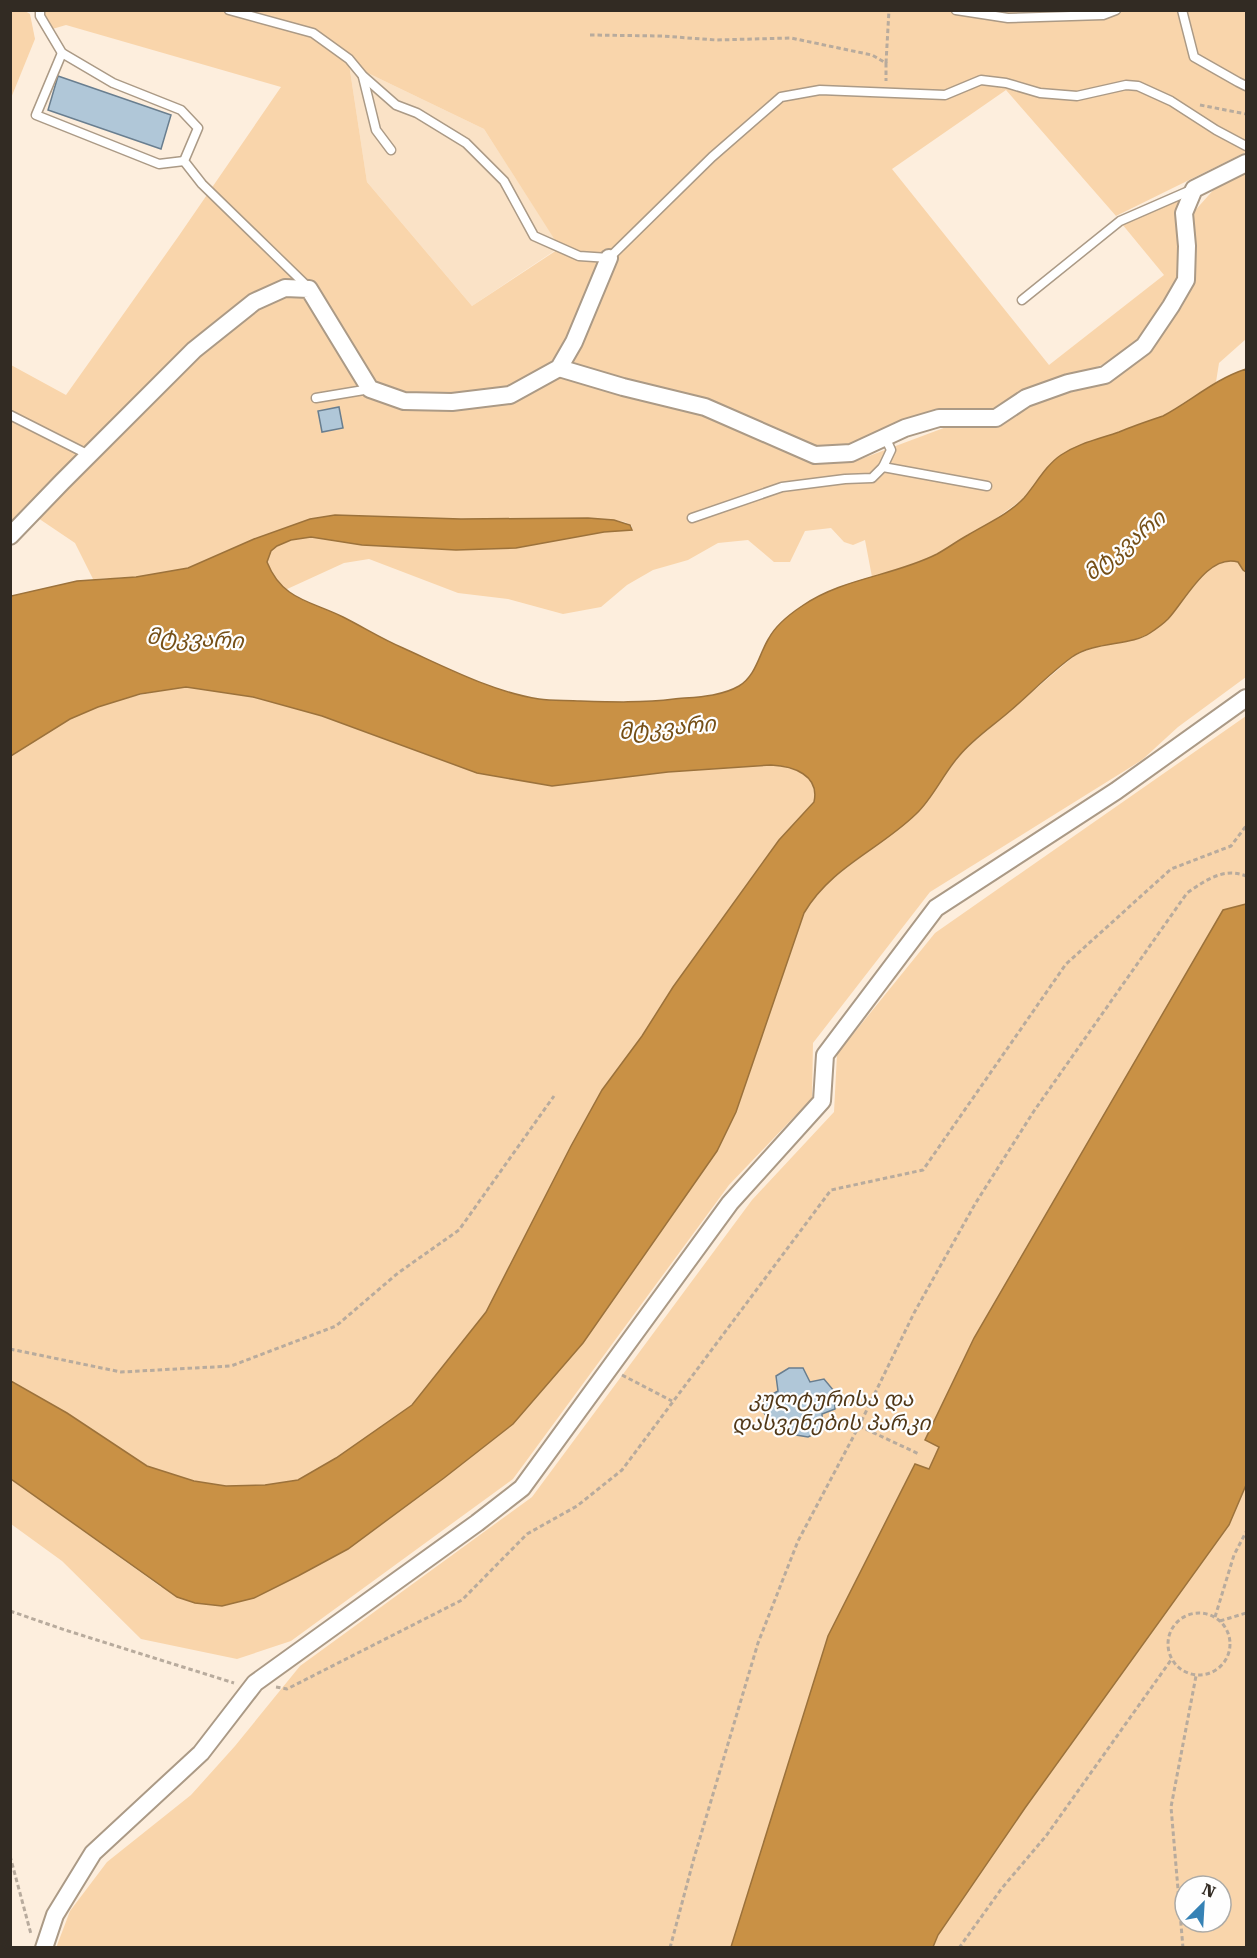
<svg xmlns="http://www.w3.org/2000/svg" width="1257" height="1958" font-family="'Roboto Serif','Noto Sans Georgian',serif">
  <style>
    .built { fill: #fae2c6 }
    .green { fill: #f9d5ab; fill-rule: evenodd }
    .water { fill: #c99145; stroke: #9c723b; stroke-width: 1.5 }
    .building { fill: #b0c7d8; stroke: #697e8f; stroke-width: 1.5 }
    .lines { fill: none; stroke-linecap: round; stroke-linejoin: round }
    .service-casing { stroke: #ab9a86; stroke-width: 11 }
    .minor-casing { stroke: #ab9a86; stroke-width: 20 }
    .path { stroke: #b8ab9d; stroke-width: 3; stroke-dasharray: 4.5 3; stroke-linecap: butt }
    .service { stroke: #fff; stroke-width: 8 }
    .minor { stroke: #fff; stroke-width: 16 }
    .labels { text-anchor: middle; stroke-width: 4.5; stroke-linejoin: round; paint-order: stroke }
    .park-label { font-size: 21px; font-style: italic; fill: #513818; stroke: #fefefe }
    .water-label { font-size: 22px; font-style: italic; fill: #754f17; stroke: #fefefe }
  </style>
  <rect width="100%" height="100%" fill="#fdeedd"/>
  <polygon class="built" points="349,64 484,129 560,247 472,306 367,182"/>
  <g class="green">
    <polygon points="11,10 25,11 30,14 35,39 11,98"/>
    <path d="M41 11H1246V152L1116 216 1006 90 892 169 1049 365 1164 275 1122 224 1184 197 1177 233 1182 280 1147 331 1108 362 988 415 943 414 918 415 853 446 814 460 853 462 949 426 995 423 1039 401 1109 382 1149 352 1182 307 1194 284 1191 215 1216 187 1246 170V339L1219 363 1216 382 1163 416 1074 448 1040 479 1023 499 991 522 939 553 913 565 872 577 865 540 853 545 844 542 831 528 805 531 790 562H774L748 540 718 543 688 560 653 570 627 585 601 607 563 614 508 599 458 593 369 559 344 563 285 590 271 573 267 562 271 551 277 546 291 540 311 537 362 545 456 550 516 548 604 532 632 530V526L625 522 614 520 588 518 461 519 335 515 254 539 188 568 136 577 93 579 75 543 32 514 11 536V365L66 395 178 237 281 87 66 25 49 30ZM349 64 484 129 560 248 472 306 367 182Z"/>
    <polygon points="1234,560 1238,562 1243,570 1246,572 1246,677 1178,727 1142,760 930,892 813,1043 812,1098 729,1185 513,1479 291,1641 237,1659 141,1639 62,1561 11,1524 11,1479 161,1587 254,1598 298,1576 348,1549 388,1520 478,1451 583,1343 717,1151 736,1112 804,913 814,897 827,883 875,846 926,801 961,753 1074,656 1097,646 1144,637 1167,620 1201,577 1214,565"/>
    <path d="M186 687 253 697 322 716 477 773 552 786 668 772 771 765C793 766 820 775 814 802L779 840 673 987 642 1036 602 1090 486 1312 412 1405 336 1458 298 1480 265 1485 226 1486 194 1481 147 1466 67 1413 11 1381V756C30 744 49 729 70 719 106 700 147 693 186 687Z"/>
    <polygon points="1246,716 1246,904 1223,910 926,1440 940,1446 929,1470 915,1464 828,1636 731,1947 56,1948 70,1911 107,1862 191,1795 235,1746 300,1666 532,1497 752,1200 834,1112 837,1054 935,933"/>
    <path d="M1246 1485V1947L933 1948 938 1935 1025 1808 1229 1525ZM1185 1886H1221V1922H1185Z"/>
  </g>
  <g class="water">
    <path d="M1246 369V572L1243 570 1238 562C1208 553 1185 601 1168 619 1163 624 1156 629 1150 633 1131 646 1095 641 1072 657 1050 673 1031 693 1010 711 994 725 973 739 959 756 943 774 933 798 916 814 879 850 831 867 804 913L736 1112 717 1151 583 1343 513 1424 444 1478 348 1549 298 1576 254 1598 222 1606 195 1603 177 1597 11 1479V1381L67 1413 147 1466 194 1481 226 1486 265 1485 298 1480 336 1458 412 1405 486 1312 571 1146 602 1090 642 1036 673 987 779 840 814 802C820 775 793 766 771 765L668 772 552 786 477 773 322 716 253 697 186 687 140 694 98 707 70 719 11 756V596L77 581 136 577 188 568 254 539 310 519 335 515 461 519 588 518 614 520 630 525 632 530 604 532 516 548 456 550 362 545 311 537 291 540 277 546 271 551 267 562C282 600 311 601 343 617 363 627 382 639 403 648 445 667 493 692 539 699 552 701 567 700 580 701 612 702 643 703 674 699 695 697 720 697 739 686 756 676 759 654 769 638 776 625 790 614 802 606 842 578 894 576 937 554 948 548 957 541 968 535 986 524 1009 514 1024 498 1036 484 1046 465 1061 455 1079 443 1099 439 1119 432 1133 426 1148 421 1163 416 1191 401 1215 379 1246 369Z"/>
    <polygon points="1246,904 1246,1485 1229,1525 1025,1808 938,1935 933,1947 731,1947 828,1636 915,1464 929,1469 939,1447 925,1440 974,1338 1223,910"/>
  </g>
  <g class="building">
    <polygon points="58,76 171,115 161,149 48,110"/>
    <polygon points="339,407 343,428 322,432 318,411"/>
    <polygon points="789,1368 803,1368 810,1382 824,1379 834,1391 835,1409 822,1414 823,1430 808,1437 790,1434 787,1422 772,1424 764,1413 764,1399 778,1391 776,1376"/>
  </g>
  <g class="lines">
    <defs>
      <g id="service">
        <polyline points="40,10 40,16 62,53 113,83 181,110 198,128 184,161 202,184 309,288"/>
        <polyline points="229,10 313,33 349,59 363,76 396,105 417,113 466,143 504,181 534,236 579,256 609,258 712,157 781,97 820,90 945,95 981,80 1006,83 1040,93 1077,96 1126,85 1138,86 1171,101 1216,130 1246,146"/>
        <polyline points="956,10 1008,18 1103,15 1116,10"/>
        <polyline points="1182,10 1194,57 1238,82 1246,86"/>
        <polyline points="62,53 36,115 159,164 184,161"/>
        <polyline points="363,77 376,130 391,150"/>
        <polyline points="1022,300 1120,221 1191,190"/>
        <polyline points="316,398 370,389"/>
        <polyline points="10,415 89,455"/>
        <polyline points="883,467 987,486"/>
        <polyline points="692,518 782,487 845,479 872,478 883,467 891,450 885,437"/>
      </g>
      <g id="minor">
        <polyline points="559,368 623,387 705,407 815,455 851,453 905,428 939,418 996,418 1026,398 1068,383 1105,375 1144,346 1171,306 1186,280 1187,246 1184,213 1194,189 1246,163"/>
        <polyline points="10,536 62,482 194,350 254,302 285,288 309,289 370,389 404,401 452,402 510,395 559,368 574,342 609,258"/>
        <polyline points="44,1948 55,1915 93,1853 201,1753 255,1683 477,1523 522,1488 730,1203 822,1101 825,1055 936,908 1116,791 1246,698"/>
      </g>
    </defs>
    <use href="#service" class="service-casing"/>
    <use href="#minor" class="minor-casing"/>
    <g class="path">
      <polyline points="590,35 662,36 716,40 791,38 872,55 886,63 886,81"/>
      <polyline points="886,63 889,10"/>
      <polyline points="1200,105 1246,114"/>
      <polyline points="10,1349 121,1372 231,1366 336,1326 398,1273 459,1230 554,1096"/>
      <polyline points="622,1375 672,1401"/>
      <polyline points="859,1426 919,1454"/>
      <polyline points="10,1611 65,1630 234,1683"/>
      <circle cx="1199" cy="1644" r="31"/>
      <polyline points="1215,1617 1234,1555 1246,1532"/>
      <polyline points="1220,1621 1246,1613"/>
      <polyline points="276,1687 287,1689 462,1600 527,1534 577,1506 622,1470 831,1190 923,1170 1066,964 1171,869 1231,846 1246,826"/>
      <polyline points="10,1856 31,1934"/>
      <path d="M670 1948 694 1858 758 1643 798 1541 859 1426 914 1313 975 1204 1034 1111 1187 893C1206 880 1224 867 1246 876"/>
      <polyline points="959,1948 1002,1888 1046,1836 1171,1660"/>
      <polyline points="1183,1948 1171,1807 1196,1676"/>
    </g>
    <use href="#service" class="service"/>
    <use href="#minor" class="minor"/>
  </g>
  <g class="labels">
    <g class="park-label">
      <text x="831" y="1406">კულტურისა და<tspan x="831" dy="24">დასვენების პარკი</tspan></text>
    </g>
    <g class="water-label">
      <text transform="translate(1124 545) rotate(-39)" y="8">მტკვარი</text>
      <text transform="translate(195 638) rotate(3)" y="8">მტკვარი</text>
      <text transform="translate(667 727) rotate(-5)" y="8">მტკვარი</text>
    </g>
  </g>
  <rect width="1257" height="1958" fill="none" stroke="#322b23" stroke-width="24"/>
  <g transform="translate(1203 1904) rotate(24)"><circle r="28" fill="#fefefe" stroke="#acaaa6" stroke-width="1.5"/>
  <path d="M0-4.5L10 22L0 15L-10 22Z" fill="#3682b5"/>
  <text y="-9" font-size="16" font-weight="bold" text-anchor="middle" fill="#322b23">N</text>
  </g>
</svg>
